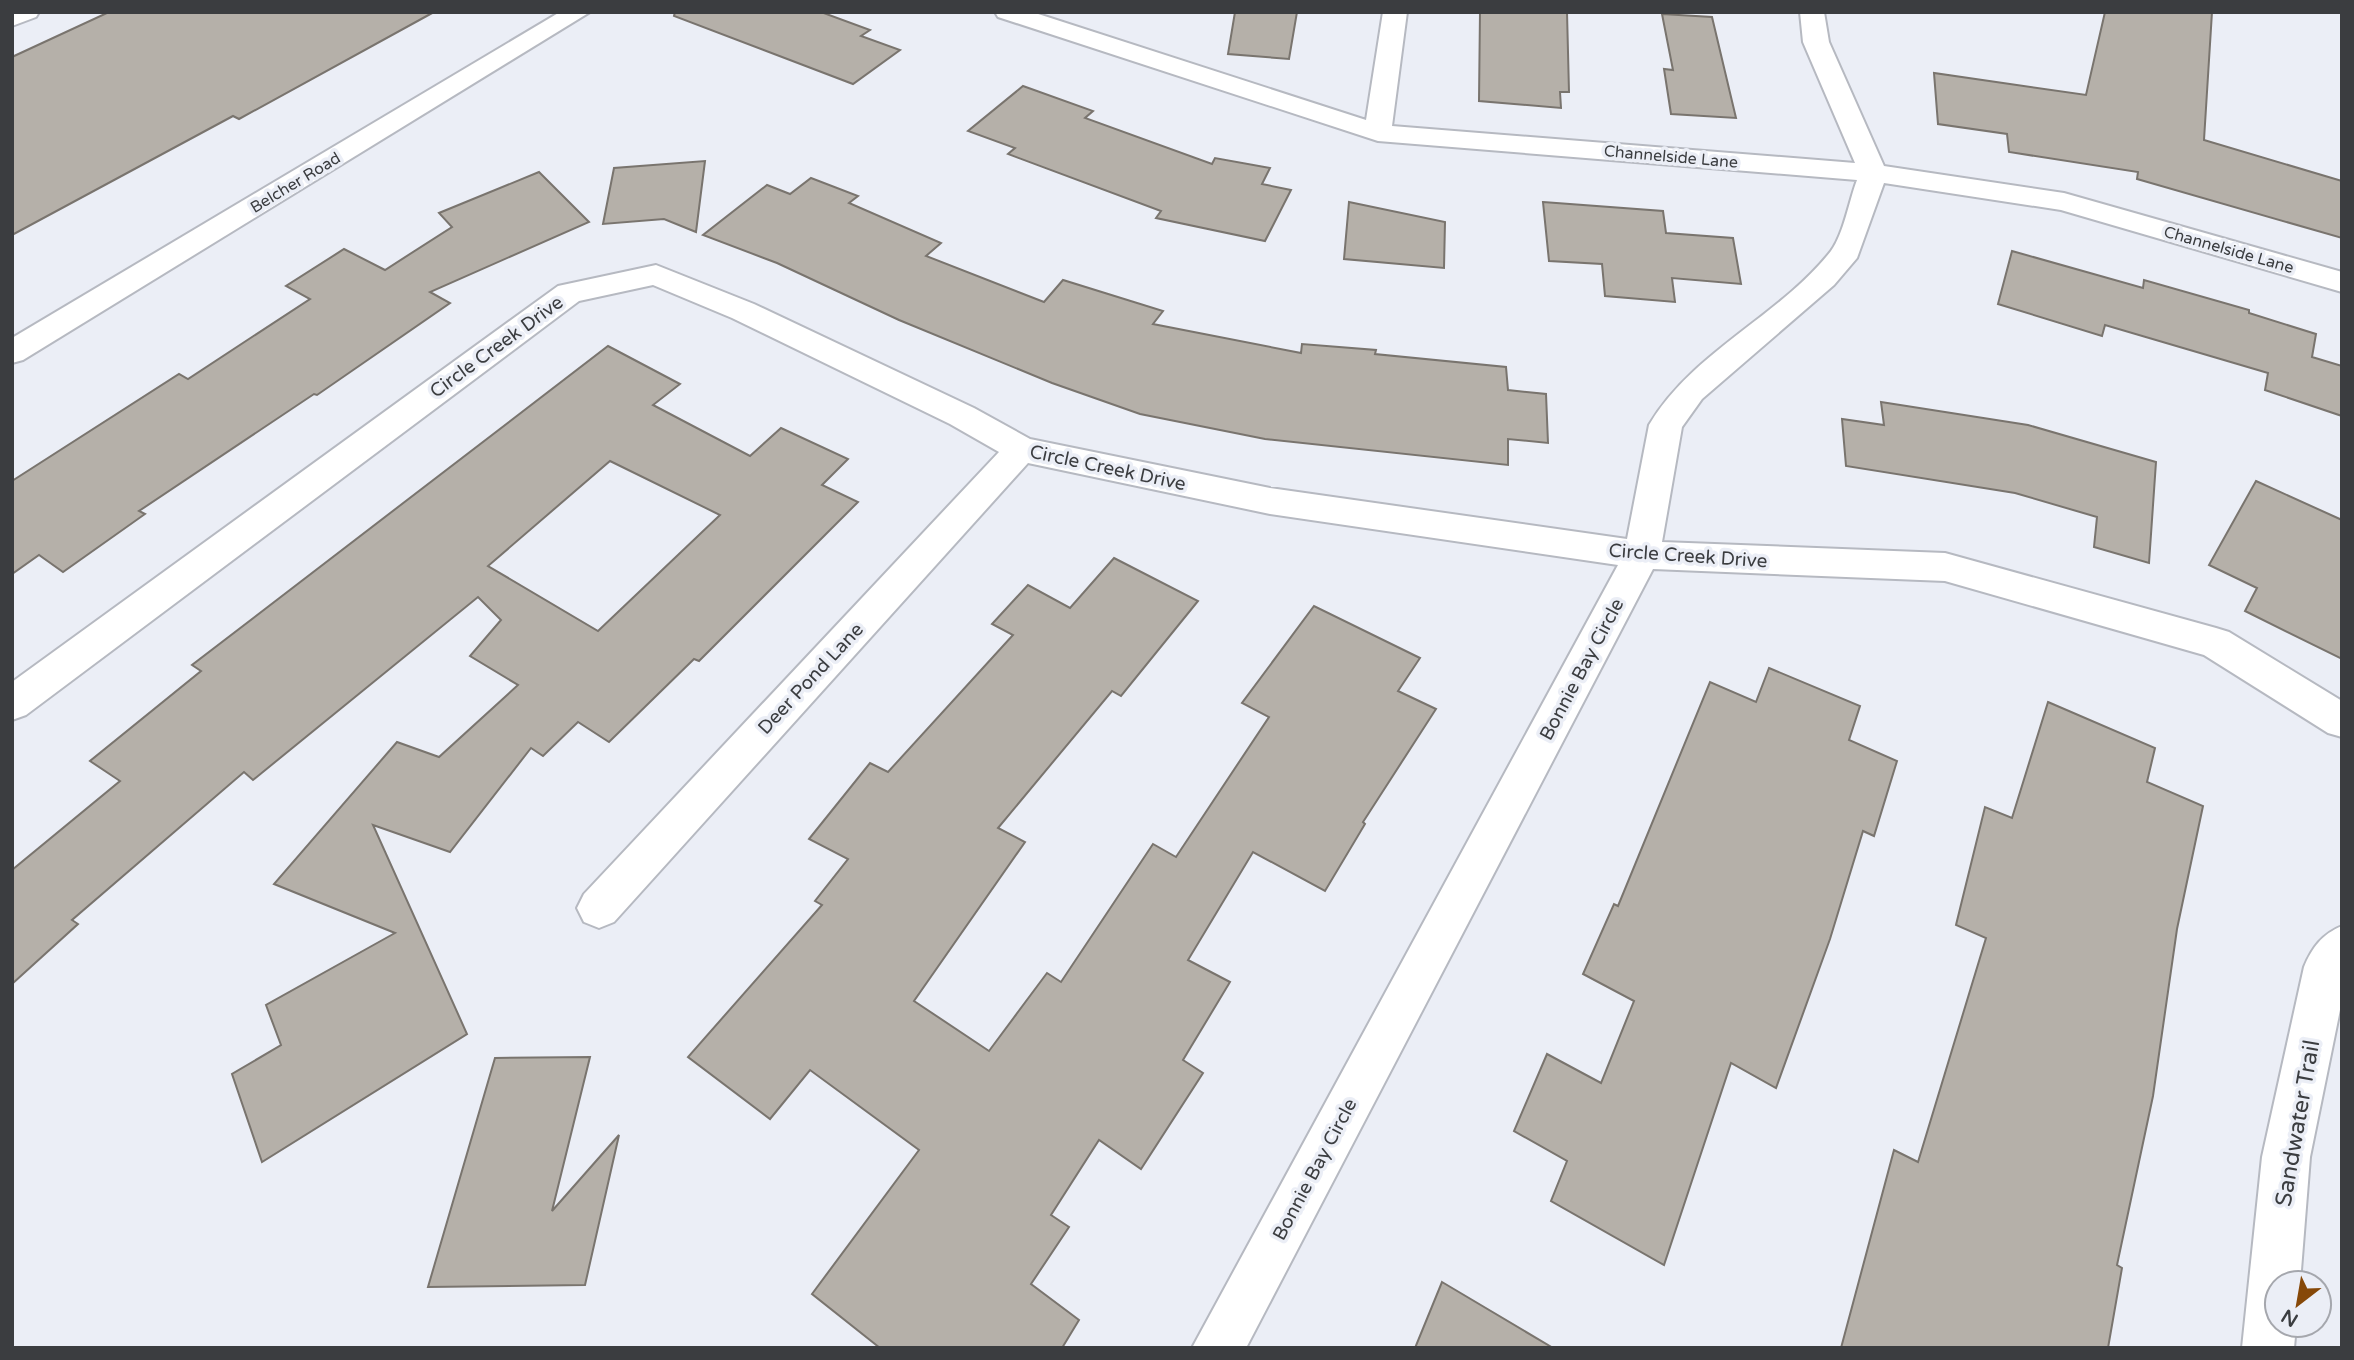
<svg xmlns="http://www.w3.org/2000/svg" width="2354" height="1360" font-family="'Varela Round',sans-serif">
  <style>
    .building { fill: #b5b0a9; stroke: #79746e; stroke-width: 2; fill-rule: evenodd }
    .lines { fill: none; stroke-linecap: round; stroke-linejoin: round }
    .minor-casing { stroke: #b6b9c1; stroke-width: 4 }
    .major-casing { stroke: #b6b9c1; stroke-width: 4 }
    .minor { fill: #fff; fill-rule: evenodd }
    .major { fill: #fff; fill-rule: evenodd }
    .labels { text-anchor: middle; stroke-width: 7; stroke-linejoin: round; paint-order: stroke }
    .far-street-label { font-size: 16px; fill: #3b3d40; stroke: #ebeef6 }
    .street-label { font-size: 19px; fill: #3b3d40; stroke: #ebeef6 }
    .near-street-label { font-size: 23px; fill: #3b3d40; stroke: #ebeef6 }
  </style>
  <rect width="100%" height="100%" fill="#ebeef6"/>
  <g class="building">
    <polygon points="109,12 434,12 239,119 233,116 12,235 12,57"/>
    <polygon points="675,12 821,12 870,30 861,36 900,50 853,84 674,16"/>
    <polygon points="1235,12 1297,12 1289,59 1228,54"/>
    <polygon points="1480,12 1567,12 1569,92 1560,92 1561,108 1479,101"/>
    <polygon points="2105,12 2212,12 2204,140 2342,181 2342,238 2137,179 2138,172 2009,152 2007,134 1938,124 1934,73 2086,95"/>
    <polygon points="1662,14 1712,17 1736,118 1671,114 1664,69 1673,70"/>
    <polygon points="1023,86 1093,111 1085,118 1212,164 1215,158 1270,168 1262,184 1291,190 1265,241 1156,218 1161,211 1008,154 1015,148 968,131"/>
    <polygon points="705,161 696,232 664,219 603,224 614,168"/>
    <polygon points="539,172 589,222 430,292 450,303 317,395 314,394 139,511 145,514 63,572 39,555 12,574 12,481 179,374 188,379 310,299 286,286 344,249 385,270 452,227 439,213"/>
    <polygon points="811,178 858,196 849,203 941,243 926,256 1044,302 1063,280 1163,311 1153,324 1301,353 1302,344 1376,350 1375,354 1506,367 1508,390 1546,394 1548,443 1508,439 1508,465 1265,439 1140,414 1052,383 899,320 777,263 703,235 767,185 790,194"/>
    <polygon points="1349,202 1445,222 1444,268 1344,259"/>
    <polygon points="1543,202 1663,211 1666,233 1733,238 1741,284 1672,278 1675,302 1605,296 1602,264 1549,261"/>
    <polygon points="2012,251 2143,288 2144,280 2249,310 2249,313 2316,334 2312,357 2342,366 2342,416 2265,390 2268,373 2105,325 2102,336 1998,304"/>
    <path d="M608 346 680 384 653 405 750 456 781 428 848 459 822 485 858 502 699 661 694 659 609 742 578 722 543 756 531 748 450 852 373 825 467 1034 262 1162 232 1074 281 1045 266 1005 395 933 274 884 397 742 439 757 518 685 470 656 501 620 478 597 253 780 244 772 72 920 78 924 12 984V870L120 781 90 761 201 671 192 665ZM610 461 720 515 598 631 488 566Z"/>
    <polygon points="1881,402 2028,425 2156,462 2149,563 2094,547 2097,517 2015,493 1846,466 1842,419 1884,425"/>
    <polygon points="2256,481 2342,520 2342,659 2245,611 2257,588 2209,565"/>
    <polygon points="1114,558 1198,601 1121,696 1112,691 998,828 1025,842 914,1001 989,1051 1047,973 1061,982 1153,844 1176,857 1269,717 1242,703 1314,606 1420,658 1398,691 1436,709 1363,822 1365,824 1325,891 1253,852 1188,960 1230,982 1183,1060 1203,1073 1141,1169 1099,1140 1051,1215 1069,1227 1031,1284 1079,1320 1062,1348 880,1348 812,1294 919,1150 810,1070 770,1119 688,1057 822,905 815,901 848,859 809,839 870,763 888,772 1013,635 992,624 1028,585 1070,608"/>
    <polygon points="1769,668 1860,706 1849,740 1897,761 1874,836 1863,831 1830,939 1776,1088 1731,1063 1664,1265 1551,1201 1567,1161 1514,1131 1547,1054 1601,1083 1634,1001 1583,974 1614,904 1618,906 1710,682 1756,702"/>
    <polygon points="2048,702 2155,748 2147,782 2203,806 2177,929 2153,1096 2117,1265 2122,1268 2108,1348 1841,1348 1894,1150 1918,1162 1986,938 1956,925 1985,807 2012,818"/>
    <polygon points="590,1057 552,1211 619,1135 585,1285 428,1287 495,1058"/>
    <polygon points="1442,1282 1553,1348 1415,1348"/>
  </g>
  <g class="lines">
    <defs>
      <g id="minor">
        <polygon points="12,12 39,12 36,17 12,26"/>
        <path d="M995 12H1032L1366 120 1383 12H1407L1392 126 1855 163 1803 42 1800 12H1824L1829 42 1884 166 2064 193 2342 272V292L2061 210 1884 183 1857 258 1834 285 1702 399 1682 427 1662 542 1945 553 2216 628 2229 632 2342 701V737L2328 733 2204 655 1945 581 1653 569 1246 1348H1192L1618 565 1270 514 1028 463 614 922 599 928 584 922 577 908 584 894 999 452 950 424 732 318 653 285 579 301 26 715 12 720V682L558 286 656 265 754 304 974 408 1030 439 1270 488 1627 539 1649 425C1693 351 1779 317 1831 251 1844 233 1849 201 1857 180L1378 141 998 17Z"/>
        <path d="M2342 926V1000L2310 1157 2300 1283H2277V1325H2296L2294 1348H2242L2262 1157 2304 967C2312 948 2322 934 2342 926Z"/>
      </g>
      <polygon id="major" points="560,12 590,12 23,360 12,363 12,338"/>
    </defs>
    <use href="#minor" class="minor-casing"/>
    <use href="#major" class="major-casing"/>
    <use href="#minor" class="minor"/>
    <use href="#major" class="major"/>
  </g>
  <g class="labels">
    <g class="far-street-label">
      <text transform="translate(1671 156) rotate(5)" y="6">Channelside Lane</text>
      <text transform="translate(295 182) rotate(-31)" y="6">Belcher Road</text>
      <text transform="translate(2229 249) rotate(16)" y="6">Channelside Lane</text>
    </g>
    <g class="street-label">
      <text transform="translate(496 346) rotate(-36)" y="7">Circle Creek Drive</text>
      <text transform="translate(1108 467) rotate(12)" y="7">Circle Creek Drive</text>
      <text transform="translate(1688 555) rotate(4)" y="7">Circle Creek Drive</text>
      <text transform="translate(1581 669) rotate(-62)" y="7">Bonnie Bay Circle</text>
      <text transform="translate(810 678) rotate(-47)" y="7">Deer Pond Lane</text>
      <text transform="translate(1314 1169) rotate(-62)" y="7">Bonnie Bay Circle</text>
    </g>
    <g class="near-street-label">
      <text transform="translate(2297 1123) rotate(-80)" y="8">Sandwater Trail</text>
    </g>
  </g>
  <rect width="2354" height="1360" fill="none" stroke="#3b3d40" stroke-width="28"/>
  <g transform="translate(2298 1304) rotate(211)"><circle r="33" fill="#ebeef6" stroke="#a5a7ad" stroke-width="2"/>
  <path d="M0-5L12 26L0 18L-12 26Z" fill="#864808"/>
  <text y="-10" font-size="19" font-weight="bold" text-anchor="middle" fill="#3b3d40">N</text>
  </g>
</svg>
